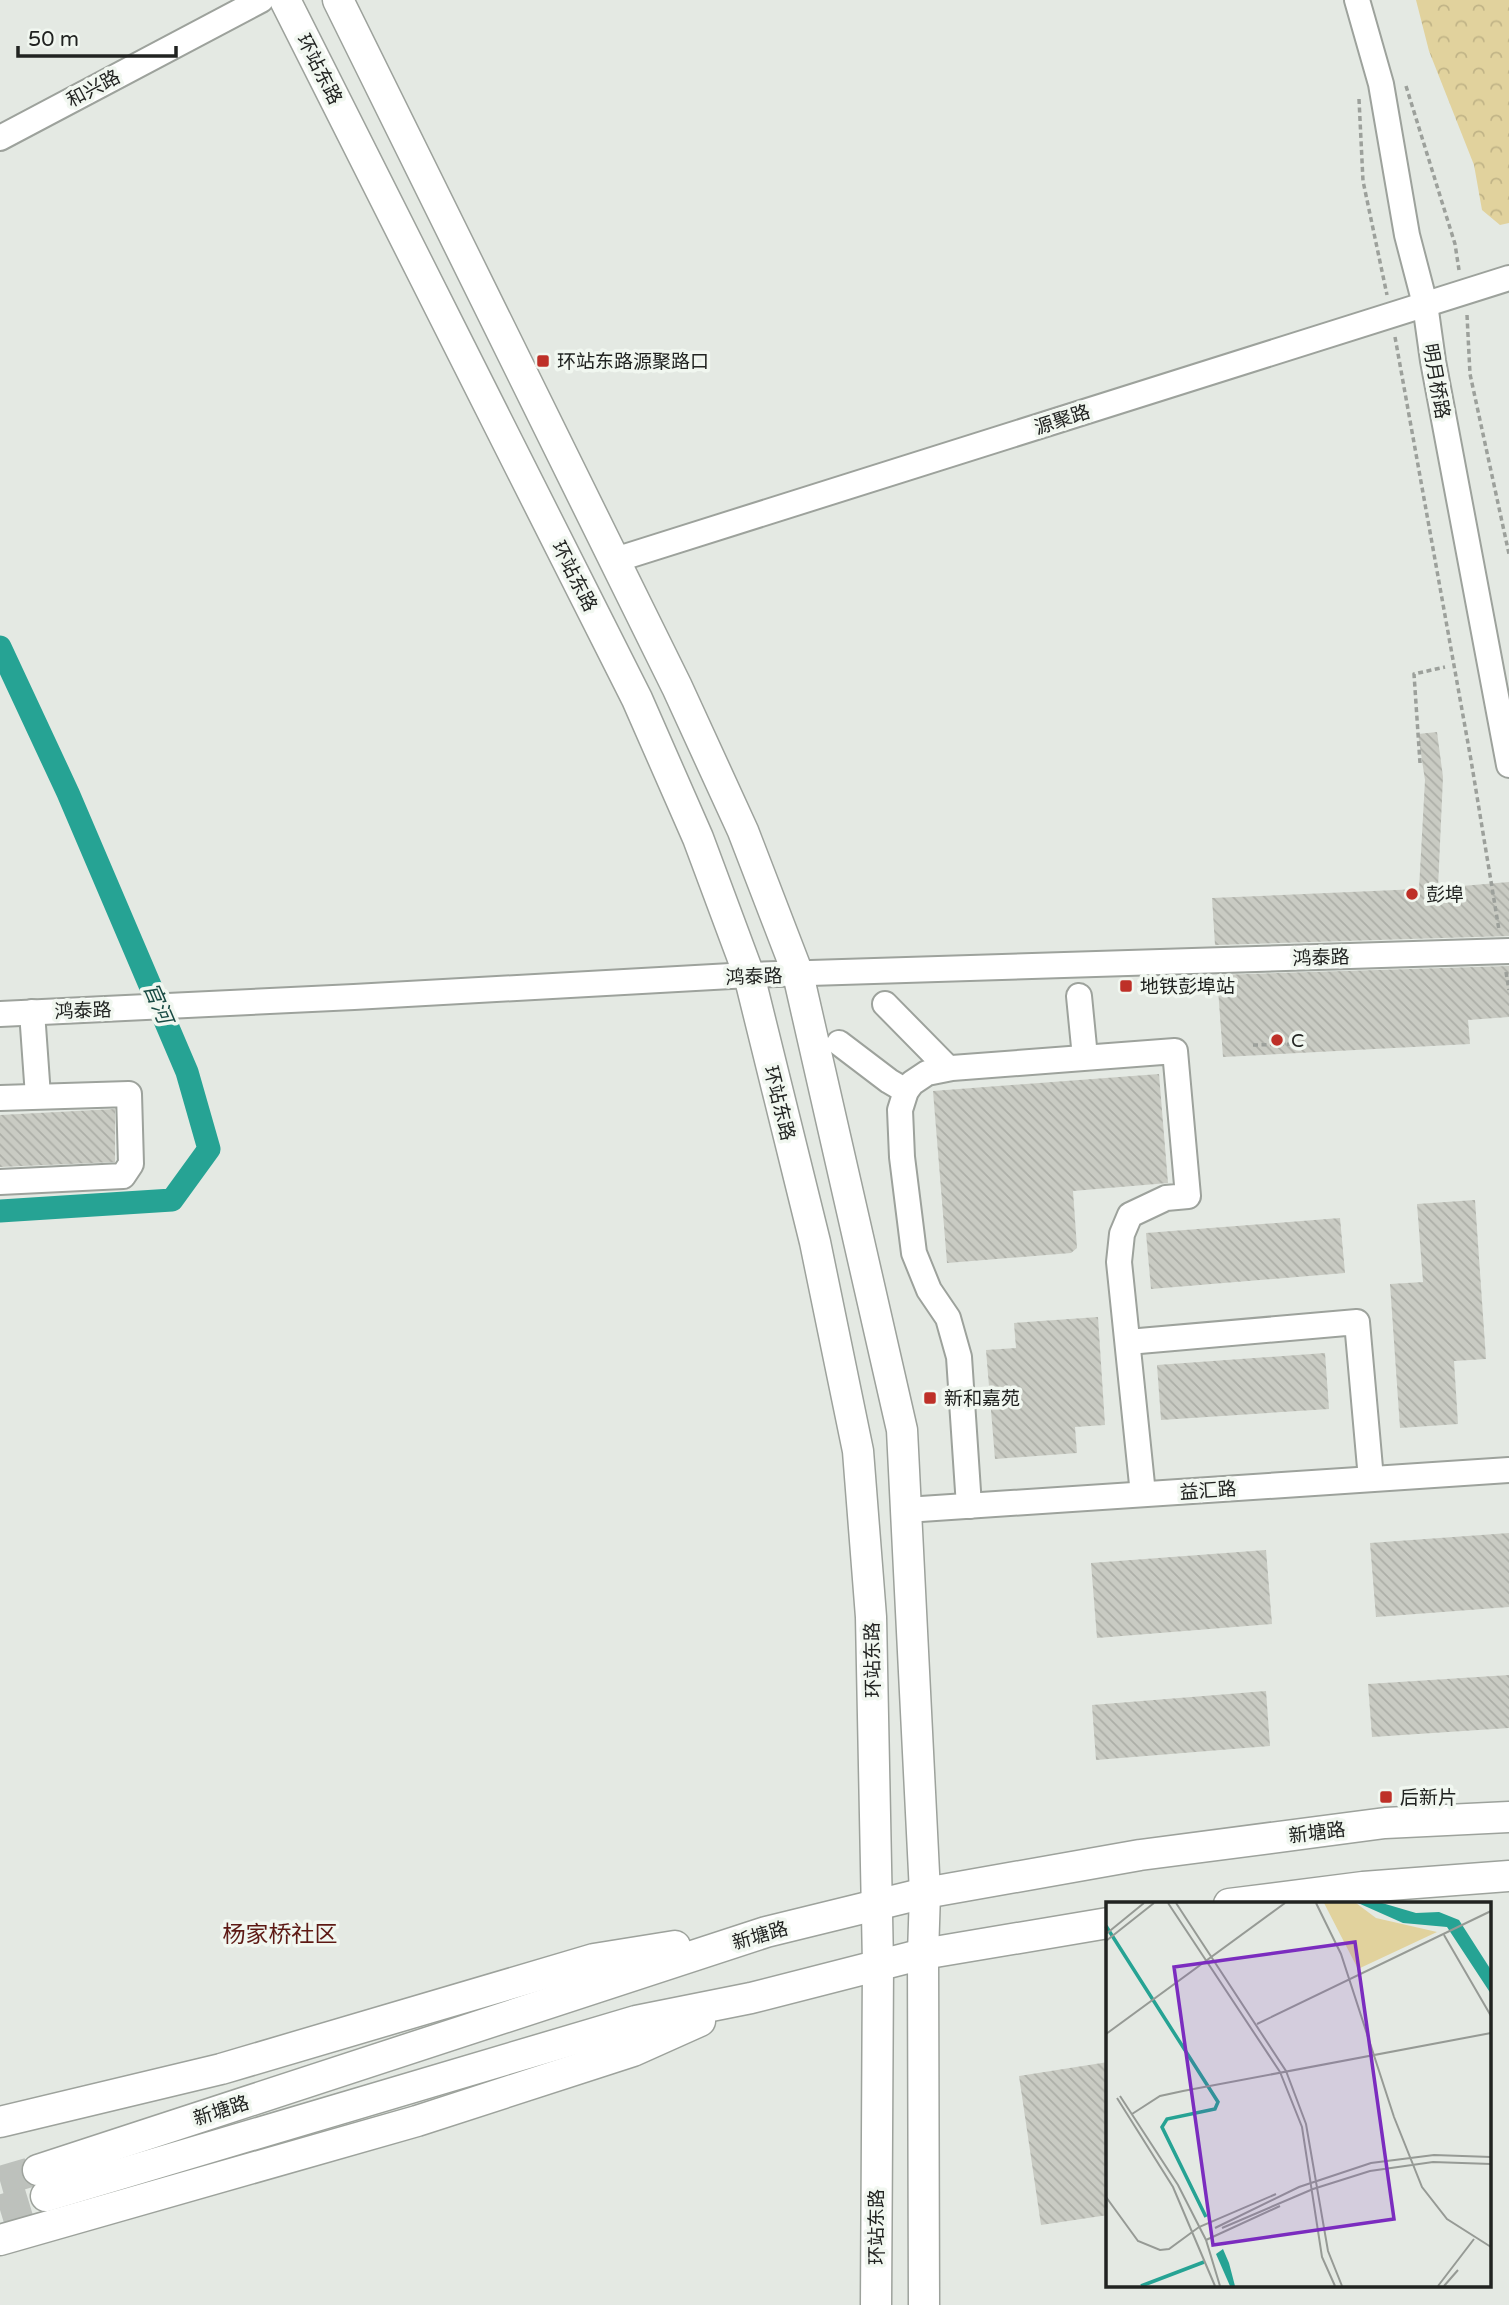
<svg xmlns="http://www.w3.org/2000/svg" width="1509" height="2305" font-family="'Varela Round','Noto Sans SC',sans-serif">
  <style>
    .park { fill: url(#park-crowns) }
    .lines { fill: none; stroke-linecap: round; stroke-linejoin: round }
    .canal { stroke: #26a394; stroke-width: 23 }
    .building { fill: url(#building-back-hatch) }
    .major-tunnel { stroke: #bdc1bc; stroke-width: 30; stroke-dasharray: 30 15; stroke-linecap: butt }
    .minor-casing { stroke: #9da29c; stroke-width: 28 }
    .major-casing { stroke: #9da29c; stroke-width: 33 }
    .path { stroke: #9ca09b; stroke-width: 3.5; stroke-dasharray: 5 3.5; stroke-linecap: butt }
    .minor { stroke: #fff; stroke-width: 24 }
    .major { stroke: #fff; stroke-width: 30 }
    .poi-dot { fill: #be3028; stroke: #f1f7f0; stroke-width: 2.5 }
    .labels { text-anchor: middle; stroke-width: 7; stroke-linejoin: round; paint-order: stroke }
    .street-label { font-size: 19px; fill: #212321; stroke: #f1f7f0 }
    .poi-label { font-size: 19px; fill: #212321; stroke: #f1f7f0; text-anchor: start }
    .water-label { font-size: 21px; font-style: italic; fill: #194b44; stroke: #f1f7f0 }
    .quarter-label { font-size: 23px; fill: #5d1914; stroke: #f1f7f0 }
    .inset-river { fill: none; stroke: #26a394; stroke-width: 3.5 }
    .inset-road { fill: none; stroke: #969a95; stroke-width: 2 }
    .view { fill: #7b2cbf; fill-opacity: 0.15; stroke: #7b2cbf; stroke-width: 3.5 }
    .inset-edge { fill: none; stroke: #212321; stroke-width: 3.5 }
  </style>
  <defs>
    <pattern id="park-crowns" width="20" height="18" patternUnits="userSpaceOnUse" patternTransform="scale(1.75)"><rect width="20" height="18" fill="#e1d29d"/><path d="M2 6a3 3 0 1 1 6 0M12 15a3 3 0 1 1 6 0" fill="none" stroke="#c1b487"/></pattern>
    <pattern id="building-back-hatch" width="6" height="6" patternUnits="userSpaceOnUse" patternTransform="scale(1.75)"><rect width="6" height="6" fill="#c9cbc3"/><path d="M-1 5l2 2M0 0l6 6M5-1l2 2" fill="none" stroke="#acaea7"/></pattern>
  </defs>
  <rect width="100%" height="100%" fill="#e4e9e3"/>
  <polygon class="park" points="1416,0 1509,0 1509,223 1500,225 1482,210 1474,165 1429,51"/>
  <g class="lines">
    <polyline class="canal" points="0,647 68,793 187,1072 209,1149 172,1200 0,1211"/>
  </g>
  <g class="building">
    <polygon points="1437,732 1443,777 1438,888 1509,882 1509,936 1215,945 1212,898 1419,889 1425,780 1418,734"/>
    <polygon points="1509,966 1509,1017 1468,1020 1470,1044 1223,1057 1217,975"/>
    <polygon points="1159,1074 1168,1183 1073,1191 1077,1248 1071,1253 947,1263 933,1091"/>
    <polygon points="115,1109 115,1162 0,1167 0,1115"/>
    <polygon points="1475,1200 1486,1359 1454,1361 1458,1424 1400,1428 1390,1284 1423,1282 1417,1204"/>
    <polygon points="1340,1218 1345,1273 1151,1289 1146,1233"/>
    <polygon points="1098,1317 1105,1425 1075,1427 1077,1453 995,1459 986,1350 1016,1348 1014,1323"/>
    <polygon points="1325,1353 1329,1409 1161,1420 1157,1365"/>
    <polygon points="1509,1533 1509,1607 1376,1617 1370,1543"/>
    <polygon points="1266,1550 1272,1624 1097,1638 1091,1563"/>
    <polygon points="1509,1675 1509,1728 1372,1737 1368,1684"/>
    <polygon points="1266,1691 1270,1746 1096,1760 1092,1705"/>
    <polygon points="1108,2062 1108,2215 1041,2225 1019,2076"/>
  </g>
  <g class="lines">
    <g class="major-tunnel">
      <polyline points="0,2181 38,2170"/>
      <polyline points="0,2210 46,2196"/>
    </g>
    <defs>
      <g id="minor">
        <polyline points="1357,0 1381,84 1407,235 1425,304 1433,361 1509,765"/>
        <polyline points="0,138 261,0"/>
        <polyline points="615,560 1509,278"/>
        <polyline points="1079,996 1085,1057"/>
        <polyline points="885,1004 948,1068"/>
        <polyline points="32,1012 38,1096"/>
        <polyline points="0,1014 354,997 749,975 1509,951"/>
        <polyline points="839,1043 889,1081 906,1091"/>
        <polyline points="0,1098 129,1094 131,1164 123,1176 0,1182"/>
        <polyline points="1128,1342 1357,1322 1371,1479"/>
        <polyline points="969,1506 959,1357 948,1318 929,1290 914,1253 902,1157 900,1110 906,1091 912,1083 927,1073 952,1068 1175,1051 1188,1196 1166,1198 1130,1215 1122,1234 1119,1262 1143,1494"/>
        <polyline points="906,1510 1509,1470"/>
      </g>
      <g id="major">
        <polyline points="285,0 637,699 698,838 749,975 815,1242 858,1451 871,1617 878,1964 876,2305"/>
        <polyline points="338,0 677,687 743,831 798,974 902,1430 925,1893 923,1954 924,2305"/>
        <polyline points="1229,1904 1363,1887 1509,1876"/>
        <polyline points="0,2122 221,2069 594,1959 675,1946"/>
        <polyline points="38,2170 766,1932 925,1893 1140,1855 1385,1823 1509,1817"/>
        <polyline points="46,2196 636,2021 751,1998 923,1954 1108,1923"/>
        <polyline points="0,2240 417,2121 633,2051 700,2021"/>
      </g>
    </defs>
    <use href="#minor" class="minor-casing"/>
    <use href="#major" class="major-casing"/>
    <g class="path">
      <polyline points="1406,86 1455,244 1459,270"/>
      <polyline points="1359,99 1363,181 1387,295"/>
      <polyline points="1467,315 1470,374 1509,554"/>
      <polyline points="1395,337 1471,760 1499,930"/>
      <polyline points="1420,763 1414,674 1445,667"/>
      <polyline points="1506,972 1509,990"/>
      <polyline points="1253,1045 1294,1044"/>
    </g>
    <use href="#minor" class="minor"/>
    <use href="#major" class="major"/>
  </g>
  <g class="poi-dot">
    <rect x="536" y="354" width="14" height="14" rx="3.5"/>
    <circle cx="1412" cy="894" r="7"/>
    <rect x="1119" y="979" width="14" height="14" rx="3.5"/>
    <circle cx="1277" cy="1040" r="7"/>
    <rect x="923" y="1391" width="14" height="14" rx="3.5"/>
    <rect x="1379" y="1790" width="14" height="14" rx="3.5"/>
  </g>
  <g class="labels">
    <g class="street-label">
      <text transform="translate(320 69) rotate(63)" y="7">环站东路</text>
      <text transform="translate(93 88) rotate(-28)" y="7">和兴路</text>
      <text transform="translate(1437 381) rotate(80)" y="7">明月桥路</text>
      <text transform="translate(1062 419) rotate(-18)" y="7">源聚路</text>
      <text transform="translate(575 576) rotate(63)" y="7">环站东路</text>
      <text transform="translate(1321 957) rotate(-2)" y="7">鸿泰路</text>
      <text transform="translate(754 976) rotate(-2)" y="7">鸿泰路</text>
      <text transform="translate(83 1010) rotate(-2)" y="7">鸿泰路</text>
      <text transform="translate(780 1103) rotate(76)" y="7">环站东路</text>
      <text transform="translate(1208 1490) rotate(-4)" y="7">益汇路</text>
      <text transform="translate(872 1660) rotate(-91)" y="7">环站东路</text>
      <text transform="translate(1317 1832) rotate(-7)" y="7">新塘路</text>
      <text transform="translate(760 1935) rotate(-16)" y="7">新塘路</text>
      <text transform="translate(221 2110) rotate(-18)" y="7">新塘路</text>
      <text transform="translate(876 2227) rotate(-90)" y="7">环站东路</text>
    </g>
    <g class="poi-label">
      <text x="557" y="368">环站东路源聚路口</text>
      <text x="1426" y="901">彭埠</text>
      <text x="1140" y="993">地铁彭埠站</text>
      <text x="1291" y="1047">C</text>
      <text x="944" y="1405">新和嘉苑</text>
      <text x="1400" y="1804">后新片</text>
    </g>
    <g class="water-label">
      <text transform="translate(158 1003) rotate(67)" y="7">官河</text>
    </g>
    <g class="quarter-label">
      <text x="280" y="1942">杨家桥社区</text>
    </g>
  </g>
  <g transform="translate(1106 1902)">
    <rect width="385" height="385" fill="#e4e9e3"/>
    <path d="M218 1H250L270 16 331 30 252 67Z" fill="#e1d29d"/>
    <path d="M252 1H276L310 11 333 10 353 18 385 68V92L341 25 297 21ZM117 347 123 361 129 384H124L110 352Z" fill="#26a394"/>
    <path class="inset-river" d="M0 24 112 200 109 207 61 217 56 225 100 315M35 384 98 360"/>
    <path class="inset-road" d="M62 1 174 170 196 225 216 355 229 384M70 1 180 169 200 222 222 349 236 384M210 1 235 52 288 215 316 285 341 317 385 345M0 32 38 1M338 33 385 114M0 39 48 1M151 122 385 9M0 132 179 1M14 194 72 283 100 338 114 384M11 196 67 285 109 384M26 212 54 194 77 189 385 131M0 295 32 339 54 348 63 347 93 325 170 292M109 326 193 285 265 261 328 253 385 255M116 326 207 287 264 269 327 260 385 262M100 338 174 304M332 384 368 337M338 384 352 368"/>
    <path class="view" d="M249 40 288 317 107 343 68 65Z"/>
    <rect width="385" height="385" class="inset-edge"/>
  </g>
  <path d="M18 46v10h158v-10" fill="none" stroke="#212321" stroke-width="3.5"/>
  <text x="28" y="46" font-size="21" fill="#212321" stroke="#f1f7f0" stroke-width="5" paint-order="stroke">50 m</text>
</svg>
